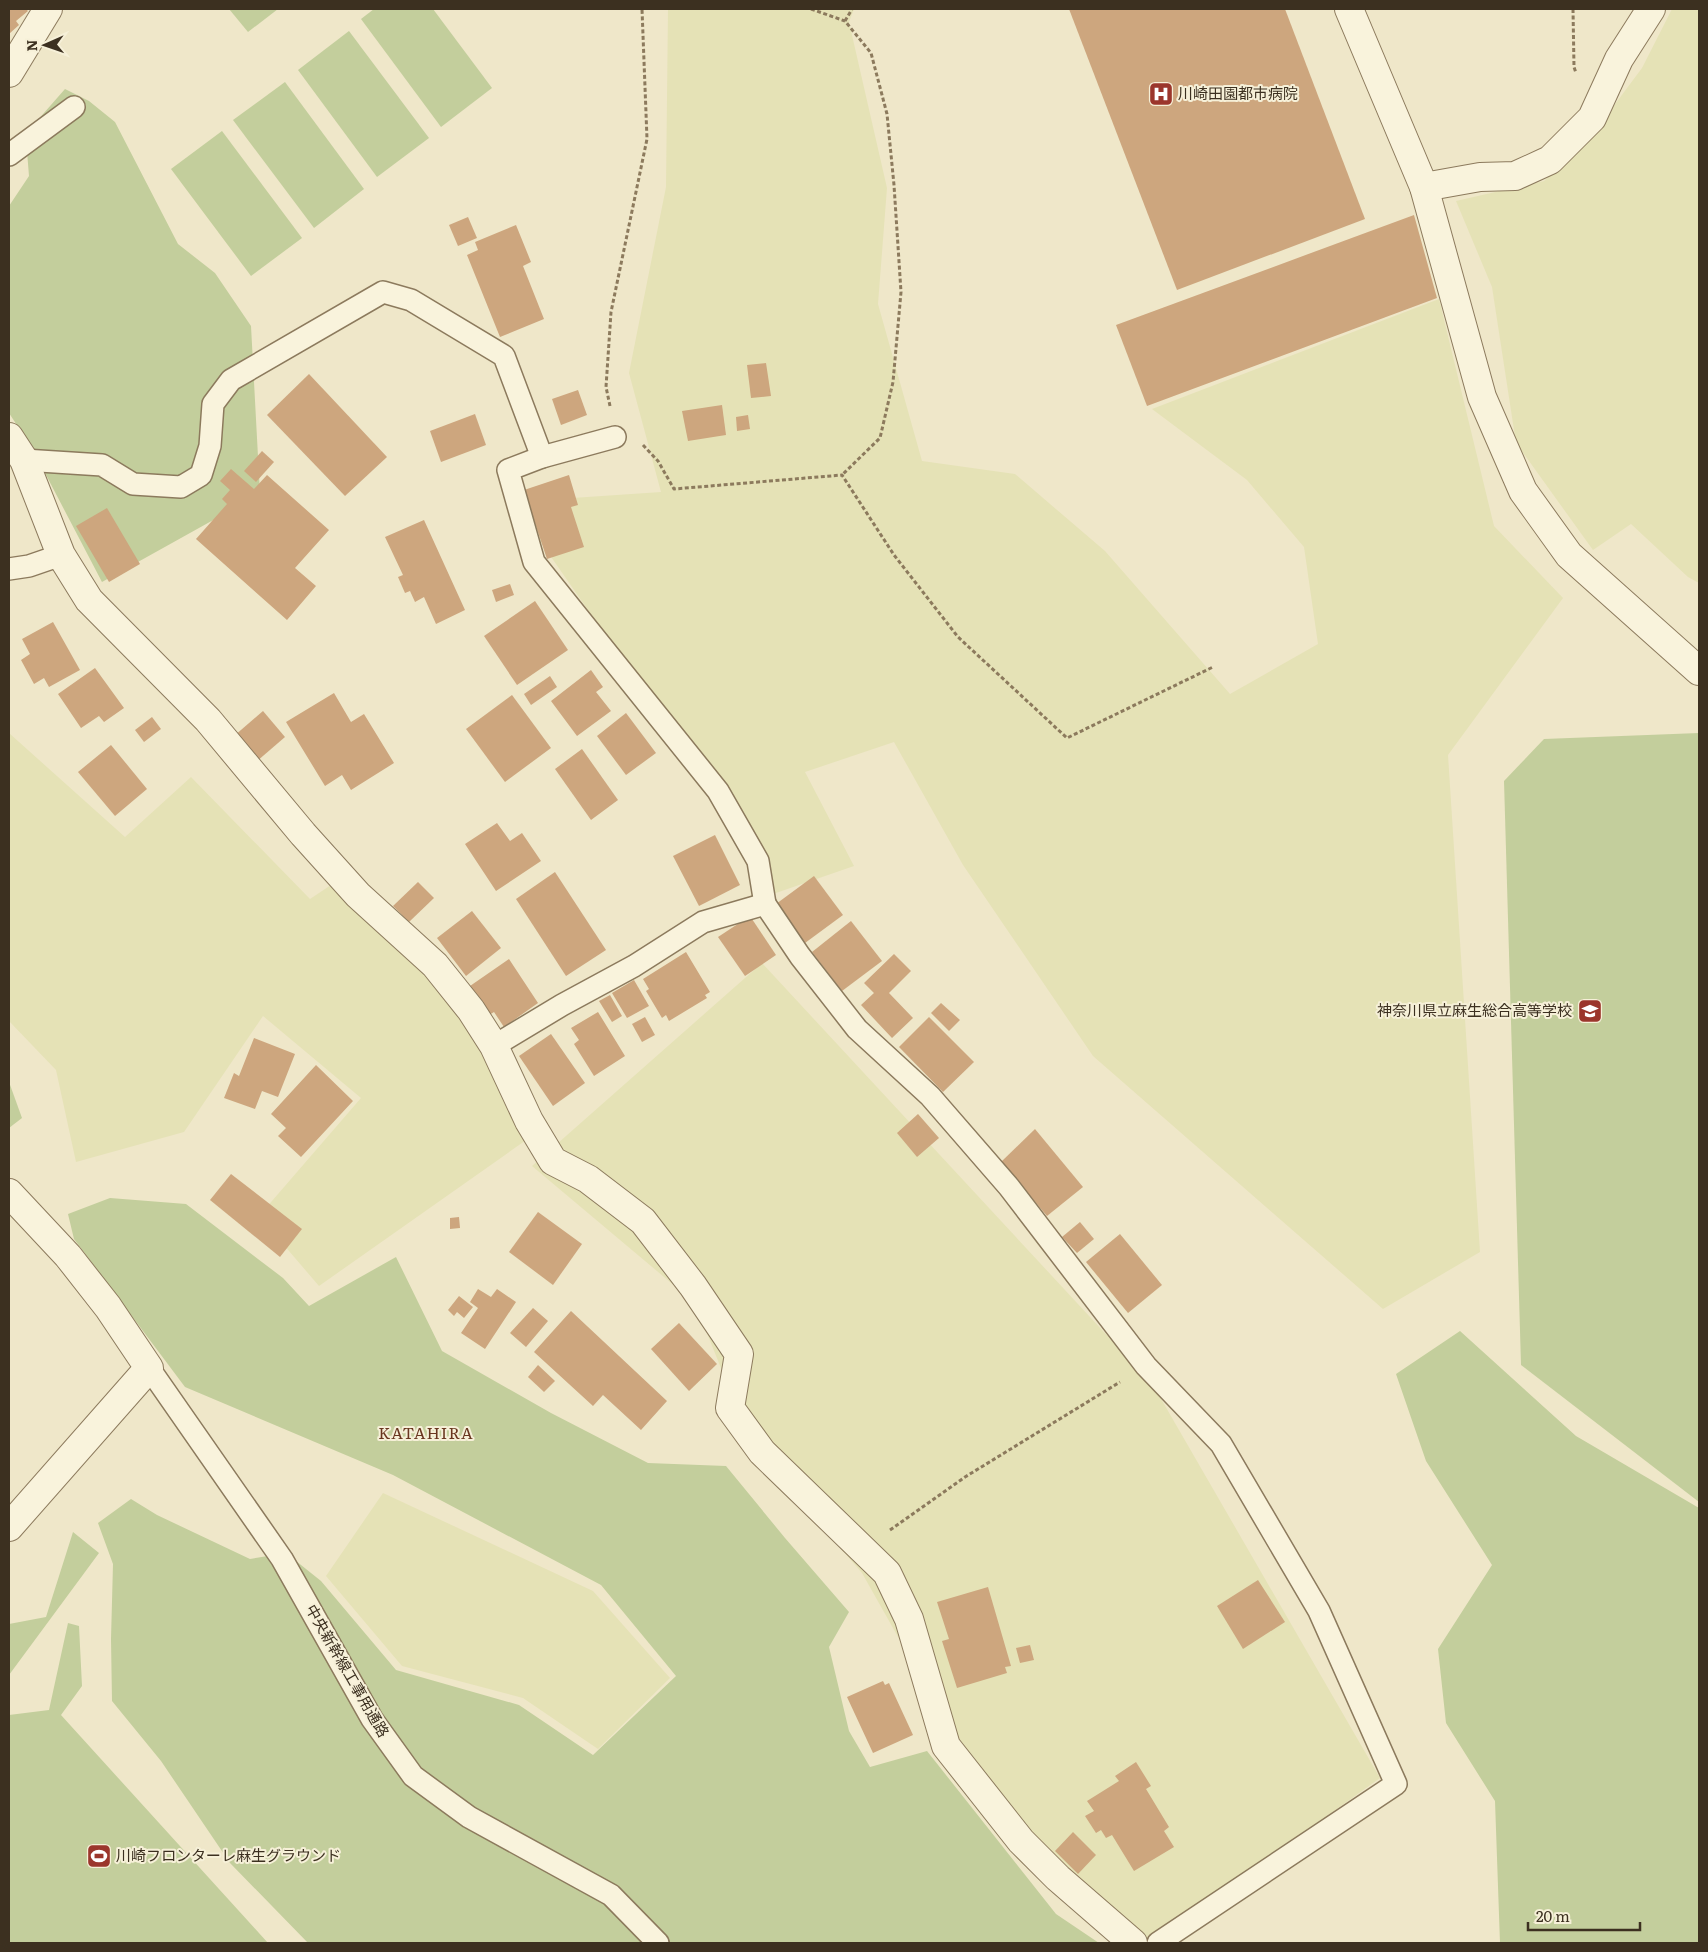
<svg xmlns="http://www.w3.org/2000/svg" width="1708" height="1952" font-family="Literata,'Noto Sans JP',serif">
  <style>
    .farmland { fill: #e5e2b6 }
    .green { fill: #c3ce9c }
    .building { fill: #cda67e }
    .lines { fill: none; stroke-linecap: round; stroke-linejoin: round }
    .service-casing { stroke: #8c7a5d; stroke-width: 24 }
    .minor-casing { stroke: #8c7a5d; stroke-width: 30 }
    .path { stroke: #8c7a5d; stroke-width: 3; stroke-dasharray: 4 2.5; stroke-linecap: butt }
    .service { stroke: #f9f3dc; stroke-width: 21 }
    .minor { stroke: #f9f3dc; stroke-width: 28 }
    .labels { text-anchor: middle; stroke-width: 4; stroke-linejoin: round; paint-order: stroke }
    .poi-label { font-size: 15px; fill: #3c3020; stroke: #f6f0d8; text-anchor: start }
    .street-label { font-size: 15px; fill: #3c3020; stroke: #f6f0d8 }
    .neighbourhood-label { font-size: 16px; letter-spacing: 1px; fill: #69361f; stroke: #f6f0d8 }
  </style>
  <rect width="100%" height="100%" fill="#efe7c9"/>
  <g class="farmland">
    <polygon points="668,9 854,9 849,22 887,188 878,304 922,461 1015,474 1105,551 1230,694 1318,644 1304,547 1247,480 1152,409 1439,299 1494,526 1563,598 1448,755 1480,1252 1383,1309 1093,1056 963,865 894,742 805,772 854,866 773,894 701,773 513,502 661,492 629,373 666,187"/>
    <polygon points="1672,9 1699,9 1699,583 1688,577 1631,524 1593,550 1516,443 1492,287 1456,201 1544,181 1592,135 1642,68"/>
    <polygon points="9,733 125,837 191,777 310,899 331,885 411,953 455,1004 529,1138 319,1286 259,1216 361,1098 263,1016 184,1132 76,1162 56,1070 9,1021"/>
    <polygon points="762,963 1153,1385 1380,1778 1150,1943 1110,1943 973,1770 862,1573 752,1446 695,1303 532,1166"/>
    <polygon points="383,1493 593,1591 670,1678 598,1749 523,1698 402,1666 326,1576"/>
  </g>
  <g class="green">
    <polygon points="229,9 278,9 248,32"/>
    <polygon points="374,9 433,9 492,88 441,127 361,19"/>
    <polygon points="349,31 429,138 377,177 298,70"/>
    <polygon points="285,82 364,189 314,228 233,120"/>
    <polygon points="65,89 89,101 115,122 178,244 215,273 251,326 260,494 102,582 33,450 9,413 9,206 29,176 27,151 36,122"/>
    <polygon points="222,131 302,238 251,276 171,169"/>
    <polygon points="1699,733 1699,1502 1521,1365 1504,781 1544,739"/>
    <polygon points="9,1082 22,1118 9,1128"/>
    <polygon points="110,1198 186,1204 283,1278 309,1306 396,1257 442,1351 551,1413 648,1463 726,1466 785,1538 849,1612 829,1647 849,1731 870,1767 927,1751 1056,1914 1099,1943 308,1943 230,1863 161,1761 112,1701 111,1639 113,1564 98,1523 131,1499 157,1515 250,1559 286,1553 321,1581 396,1670 519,1705 593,1755 676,1676 601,1585 393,1475 185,1387 74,1239 68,1214"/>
    <polygon points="1460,1331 1576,1436 1699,1508 1699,1943 1500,1943 1495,1801 1446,1723 1438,1649 1492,1565 1426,1461 1396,1374"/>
    <polygon points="73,1532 99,1553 9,1675 9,1624 46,1617"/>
    <polygon points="68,1623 79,1626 82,1686 61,1715 268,1943 9,1943 9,1715 49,1710"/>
  </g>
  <g class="building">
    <polygon points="9,9 26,9 28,11 16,21 19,25 9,34"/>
    <polygon points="1069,9 1285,9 1365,219 1177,290"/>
    <polygon points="1414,215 1437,298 1147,406 1116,325"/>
    <polygon points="468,217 477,238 458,246 449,225"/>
    <polygon points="516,225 531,262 523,266 544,319 500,337 467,255 478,250 475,242"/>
    <polygon points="766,363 771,396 751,398 747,365"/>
    <polygon points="309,374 387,457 345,496 267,415"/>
    <polygon points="578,390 587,415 561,425 552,399"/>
    <polygon points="722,405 726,435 688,441 682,411"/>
    <polygon points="475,414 486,445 441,462 430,431"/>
    <polygon points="748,415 750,429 737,431 736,417"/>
    <polygon points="262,451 274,462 256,482 244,471"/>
    <polygon points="231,469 254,489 267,475 329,530 295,568 316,586 287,620 196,539 227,504 222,499 230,490 220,481"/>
    <polygon points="569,475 578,505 571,507 584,547 547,559 524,490"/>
    <polygon points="107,508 140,564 109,582 76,526"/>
    <polygon points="424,520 465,610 436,624 424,597 415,602 410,591 405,593 398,577 403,575 385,537"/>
    <polygon points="510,584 514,595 496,602 492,590"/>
    <polygon points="535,601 568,650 517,685 484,636"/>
    <polygon points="53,622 80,670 49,687 44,678 34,684 21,660 30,654 22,639"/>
    <polygon points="95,668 124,708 104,722 99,716 81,728 58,694"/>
    <polygon points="591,670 603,687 596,692 611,711 577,736 551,701"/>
    <polygon points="550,676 557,687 531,705 524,694"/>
    <polygon points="334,693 351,722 364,714 394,763 351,790 342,775 325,786 286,722"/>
    <polygon points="512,695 551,748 505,782 466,729"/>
    <polygon points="263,711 285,737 256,762 234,736"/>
    <polygon points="626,713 656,753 626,775 597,736"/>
    <polygon points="152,717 161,729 144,742 135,730"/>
    <polygon points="111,745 147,789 115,816 78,772"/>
    <polygon points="582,749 618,800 591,820 555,769"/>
    <polygon points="497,823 510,841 522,833 541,861 496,891 465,844"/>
    <polygon points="715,835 740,885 699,906 673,856"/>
    <polygon points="555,872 606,950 566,976 516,899"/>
    <polygon points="814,876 843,915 805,943 776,904"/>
    <polygon points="418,882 434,898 409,922 393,906"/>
    <polygon points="472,911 501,948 466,976 437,938"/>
    <polygon points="750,916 776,955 745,976 718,937"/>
    <polygon points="851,921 882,961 842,991 812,952"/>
    <polygon points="686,952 710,992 705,995 707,998 669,1021 666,1015 662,1018 646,991 649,989 643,979"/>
    <polygon points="894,954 911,971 889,993 913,1018 892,1038 861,1005 874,993 864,983"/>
    <polygon points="509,959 538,1003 504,1027 494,1012 489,1015 470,986"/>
    <polygon points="634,980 649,1006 627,1018 612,993"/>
    <polygon points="610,995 622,1016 612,1022 599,1001"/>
    <polygon points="941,1003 960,1020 949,1031 931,1013"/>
    <polygon points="598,1012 625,1056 594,1076 574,1044 579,1040 571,1028"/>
    <polygon points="645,1017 655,1035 642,1042 632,1024"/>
    <polygon points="929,1017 974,1062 943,1092 899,1047"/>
    <polygon points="551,1034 585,1083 553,1106 519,1056"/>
    <polygon points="254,1038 295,1054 278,1097 262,1091 255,1109 224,1098 234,1073 239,1076"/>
    <polygon points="316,1065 353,1101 301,1157 278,1136 286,1128 271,1114"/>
    <polygon points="918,1114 939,1138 917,1157 897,1133"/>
    <polygon points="1035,1129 1083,1187 1047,1216 1001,1162"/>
    <polygon points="231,1174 302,1229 280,1257 210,1200"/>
    <polygon points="538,1212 582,1244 553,1285 509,1252"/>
    <polygon points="459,1217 460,1228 450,1229 450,1218"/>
    <polygon points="1080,1222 1094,1239 1077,1253 1062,1237"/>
    <polygon points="1120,1234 1162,1285 1128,1313 1086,1262"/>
    <polygon points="478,1289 491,1297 497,1289 516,1302 485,1349 461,1333 478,1308 470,1302"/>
    <polygon points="459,1296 473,1307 464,1318 457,1312 454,1316 448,1310"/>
    <polygon points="533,1308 548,1321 526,1347 510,1333"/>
    <polygon points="571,1311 667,1401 641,1430 603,1395 593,1406 534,1352"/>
    <polygon points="679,1323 717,1364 689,1391 651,1349"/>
    <polygon points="538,1365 555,1381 544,1392 528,1377"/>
    <polygon points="1258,1580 1285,1622 1243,1649 1217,1606"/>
    <polygon points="988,1587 1011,1666 1005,1667 1007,1673 957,1688 942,1641 949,1639 937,1602"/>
    <polygon points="1030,1645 1034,1660 1020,1663 1016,1648"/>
    <polygon points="883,1681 885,1685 889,1683 913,1735 873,1753 847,1697"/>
    <polygon points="1136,1762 1151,1786 1146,1789 1169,1827 1164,1831 1174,1847 1134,1871 1112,1835 1106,1838 1101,1830 1096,1833 1085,1816 1094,1811 1087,1801 1119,1781 1115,1776"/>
    <polygon points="1073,1832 1096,1855 1078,1874 1055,1851"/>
  </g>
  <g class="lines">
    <defs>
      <g id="service">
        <polyline points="9,155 74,107"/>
        <polyline points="615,437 542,457 508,470 534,562 718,791 758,861 765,904"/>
        <polyline points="24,460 102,465 133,484 181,487 201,475 210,446 213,404 231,380 383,292 411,300 504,356 542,457"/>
        <polyline points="9,569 29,566 61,555"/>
        <polyline points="494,1046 562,1005 634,966 703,922 765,904 800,956 857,1029 930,1096 1009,1187 1146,1366 1221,1444 1319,1611 1396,1784 1158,1943"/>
        <polyline points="149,1368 282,1559 372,1719 413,1776 469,1817 611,1895 658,1943"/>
      </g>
      <g id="minor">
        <polyline points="1349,9 1424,187 1482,397 1523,491 1569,555 1699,671"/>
        <polyline points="9,73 48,9"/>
        <polyline points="1424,187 1480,177 1515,176 1550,160 1592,118 1619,59 1651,9"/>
        <polyline points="9,437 24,460 61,555 89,600 208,720 303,834 358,895 435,965 471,1010 494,1046 529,1121 553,1161 588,1179 643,1221 693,1286 739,1354 730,1408 762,1452 887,1573 909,1619 946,1746 1021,1841 1058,1878 1133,1943"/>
        <polyline points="9,1193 68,1256 108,1307 149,1368 9,1527"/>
      </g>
    </defs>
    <use href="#service" class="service-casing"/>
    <use href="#minor" class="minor-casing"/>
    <g class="path">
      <polyline points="811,9 845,21 871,53 887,114 894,185 901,292 893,382 880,438 842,475"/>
      <polyline points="1573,9 1574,67 1576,73"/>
      <polyline points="845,21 852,9"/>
      <polyline points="610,406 606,387 611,312 647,139 642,9"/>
      <polyline points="643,445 658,461 674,489 842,475 894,555 958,637 1067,738 1213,667"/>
      <polyline points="890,1530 965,1477 1120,1382"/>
    </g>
    <use href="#service" class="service"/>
    <use href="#minor" class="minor"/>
  </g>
  <defs>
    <symbol id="hospital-square" viewBox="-11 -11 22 22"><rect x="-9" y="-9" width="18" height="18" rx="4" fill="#9b362c" stroke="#f6f0d8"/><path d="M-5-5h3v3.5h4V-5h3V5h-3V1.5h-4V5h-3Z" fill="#fff"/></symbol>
    <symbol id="school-square" viewBox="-11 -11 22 22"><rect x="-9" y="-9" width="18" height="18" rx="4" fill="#9b362c" stroke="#f6f0d8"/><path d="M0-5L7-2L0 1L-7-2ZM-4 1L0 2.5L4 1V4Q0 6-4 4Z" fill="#fff"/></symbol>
    <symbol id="stadium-square" viewBox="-11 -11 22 22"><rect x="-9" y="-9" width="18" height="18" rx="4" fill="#9b362c" stroke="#f6f0d8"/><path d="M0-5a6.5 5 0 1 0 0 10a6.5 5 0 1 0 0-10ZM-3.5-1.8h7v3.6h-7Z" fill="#fff"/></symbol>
  </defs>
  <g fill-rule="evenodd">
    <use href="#hospital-square" x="1147" y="80" width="28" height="28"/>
    <use href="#school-square" x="1576" y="997" width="28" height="28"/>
    <use href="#stadium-square" x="85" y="1842" width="28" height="28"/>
  </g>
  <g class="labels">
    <g class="poi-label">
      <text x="1178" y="99">川崎田園都市病院</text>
      <text x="1572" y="1016" text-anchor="end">神奈川県立麻生総合高等学校</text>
      <text x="116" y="1861">川崎フロンターレ麻生グラウンド</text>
    </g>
    <g class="street-label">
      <text transform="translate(347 1671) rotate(60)" y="5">中央新幹線工事用通路</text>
    </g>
    <g class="neighbourhood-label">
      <text x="426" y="1439">KATAHIRA</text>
    </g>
  </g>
  <rect width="1708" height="1952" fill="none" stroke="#3c3020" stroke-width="20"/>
  <g transform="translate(45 45) rotate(268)" stroke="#f6f0d8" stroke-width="4" paint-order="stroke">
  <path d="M0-4L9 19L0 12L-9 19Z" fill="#3c3020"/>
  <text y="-8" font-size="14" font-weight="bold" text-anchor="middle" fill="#3c3020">N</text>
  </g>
  <path d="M1528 1922v8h112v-8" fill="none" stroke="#3c3020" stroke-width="2.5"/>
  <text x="1536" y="1922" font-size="15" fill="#3c3020" stroke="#f6f0d8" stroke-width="4" paint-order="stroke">20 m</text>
</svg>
